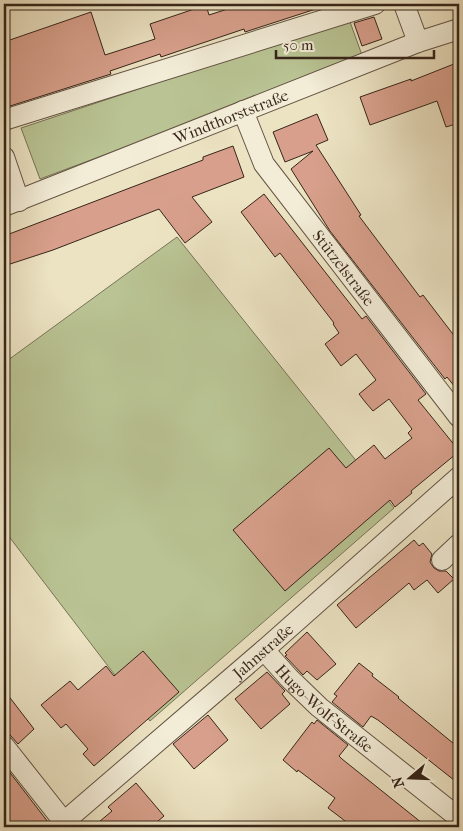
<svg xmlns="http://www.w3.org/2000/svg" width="463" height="831" font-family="'IM FELL French Canon',serif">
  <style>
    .green { fill: #b9c393; stroke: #787456 }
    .building { fill: #d8a08c; stroke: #372519 }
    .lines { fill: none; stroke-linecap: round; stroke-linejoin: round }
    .minor-casing { stroke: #645444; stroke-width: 22 }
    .minor { stroke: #f3edd8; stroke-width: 20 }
    .labels { text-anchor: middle; stroke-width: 5; stroke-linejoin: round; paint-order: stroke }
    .street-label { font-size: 16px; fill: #372519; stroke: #f3edd8 }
  </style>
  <rect width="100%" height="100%" fill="#ece3c3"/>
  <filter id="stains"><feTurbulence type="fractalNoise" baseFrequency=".004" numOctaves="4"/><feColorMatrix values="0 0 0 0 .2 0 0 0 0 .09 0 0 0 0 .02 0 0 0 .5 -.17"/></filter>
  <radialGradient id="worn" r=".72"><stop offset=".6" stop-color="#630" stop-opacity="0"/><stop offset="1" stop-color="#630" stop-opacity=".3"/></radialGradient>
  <g class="green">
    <polygon points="349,19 363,58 40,179 21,128"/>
    <polygon points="177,237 394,508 150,721 4,530 4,363"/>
  </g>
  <g class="building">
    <polygon points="243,4 321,4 322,7 245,32 244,29 161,57 160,54 110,71 111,74 7,107 4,98 4,42 91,12 105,55 155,39 150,24 206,5 209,15"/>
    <polygon points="374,17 382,39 362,46 354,23"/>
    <polygon points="459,62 459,123 446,127 437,101 370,125 360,97 411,79 411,81"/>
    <polygon points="317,114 328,140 316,145 361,215 359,216 420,297 423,295 459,342 459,392 447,377 445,379 330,231 291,169 313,151 285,162 273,132"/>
    <polygon points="233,146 244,177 192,197 212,222 185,243 159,209 53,250 4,266 4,236 203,160 203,157"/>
    <polygon points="264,194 362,319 366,316 426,394 418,400 456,447 456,454 411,491 412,493 395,507 390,500 285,591 233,530 329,448 346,468 374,445 385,459 412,438 408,433 412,429 389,399 373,411 366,403 359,394 376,380 356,354 341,366 325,344 339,333 333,324 334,323 280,253 275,257 241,212"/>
    <polygon points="414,540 419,546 423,543 432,554 430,562 434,568 439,571 446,571 454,579 438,593 427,580 414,590 409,583 356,628 337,605"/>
    <polygon points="307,632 336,664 317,680 307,671 303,675 285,656 287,655 285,653"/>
    <polygon points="143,651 179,692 94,766 83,754 88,749 66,724 61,728 41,705 70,681 78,690 106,666 114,676"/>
    <polygon points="359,663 373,674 372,676 399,697 398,698 459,748 459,784 378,720 371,716 363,727 332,702 337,696 334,694"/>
    <polygon points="267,672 285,691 282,694 290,704 261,729 235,699"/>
    <polygon points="4,690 34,729 18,744 4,728"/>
    <polygon points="208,715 228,740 194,769 173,744"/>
    <polygon points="317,720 348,745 339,756 342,759 427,827 353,827 328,808 335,798 298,770 297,772 283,760 312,722 314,724"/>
    <polygon points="4,765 48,822 46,827 4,827"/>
    <polygon points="136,783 164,816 151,827 93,827 112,811 108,807"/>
  </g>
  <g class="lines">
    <defs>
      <g id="minor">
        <polyline points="404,4 418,42"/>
        <path id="s1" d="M243 111 264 164 459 417"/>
        <polyline points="4,120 375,4"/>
        <polyline points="4,157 19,201"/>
        <path id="s2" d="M4 206 418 42 459 29"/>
        <polyline points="442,560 459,544"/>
        <path id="s3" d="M264 650 289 678 319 707 459 818"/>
        <polyline points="4,746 68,827"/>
        <path id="s4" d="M58 827 264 650 459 477"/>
      </g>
    </defs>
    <use href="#minor" class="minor-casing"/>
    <use href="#minor" class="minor"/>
  </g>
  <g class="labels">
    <g class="street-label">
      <text dy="6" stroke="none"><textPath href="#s2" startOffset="244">Windthorststraße</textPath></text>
      <text dy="6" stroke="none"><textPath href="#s1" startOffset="188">Stützelstraße</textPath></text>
      <text dy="6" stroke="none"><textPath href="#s4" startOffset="270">Jahnstraße</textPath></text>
      <text dy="6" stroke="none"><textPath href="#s3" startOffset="84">Hugo-Wolf-Straße</textPath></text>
    </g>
  </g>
  <rect width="463" height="831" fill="none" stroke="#ece3c3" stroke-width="20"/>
  <rect x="5" y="5" width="453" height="821" fill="none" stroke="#372519" stroke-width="2.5"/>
  <rect x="10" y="10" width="443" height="811" fill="none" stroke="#372519"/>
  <g transform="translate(410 778) rotate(251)" stroke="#f3edd8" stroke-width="4" paint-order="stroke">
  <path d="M0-4L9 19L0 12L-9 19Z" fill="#372519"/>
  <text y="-8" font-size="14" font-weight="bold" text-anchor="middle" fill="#372519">N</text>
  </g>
  <path d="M276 50v8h158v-8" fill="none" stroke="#372519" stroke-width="2.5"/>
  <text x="283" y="50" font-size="15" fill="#372519" stroke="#f3edd8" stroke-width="4" paint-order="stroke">50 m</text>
  <rect width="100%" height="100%" filter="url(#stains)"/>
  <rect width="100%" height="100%" fill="url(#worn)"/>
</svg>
